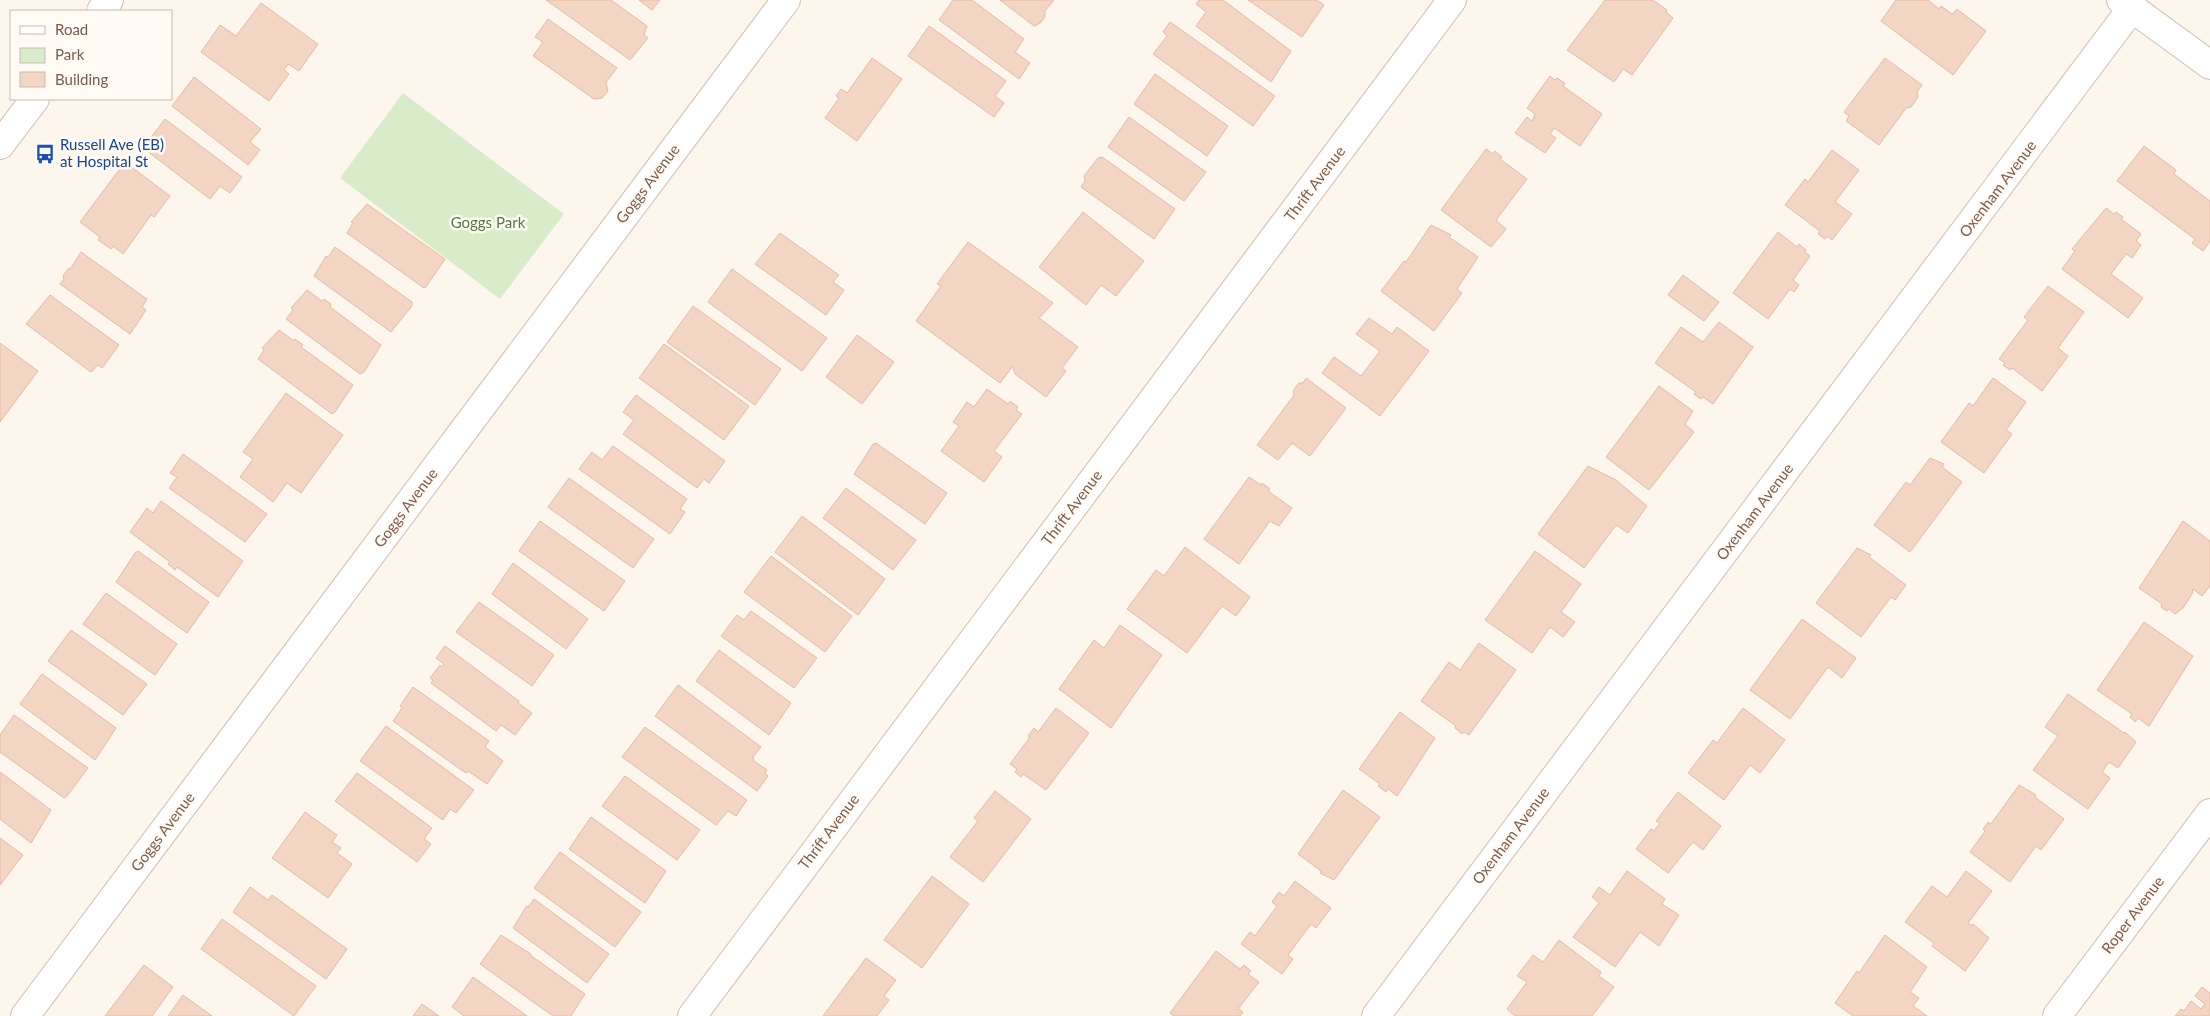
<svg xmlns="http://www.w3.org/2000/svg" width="2210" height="1016" font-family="Lato,sans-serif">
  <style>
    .green { fill: #d8ecc9 }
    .building { fill: #f3d5c3; stroke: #e6bba3 }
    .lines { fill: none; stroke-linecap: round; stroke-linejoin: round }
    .minor-casing { stroke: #d1beb0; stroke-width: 30 }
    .tertiary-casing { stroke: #d1beb0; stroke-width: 30 }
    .minor { stroke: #fff; stroke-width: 28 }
    .tertiary { stroke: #fff; stroke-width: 28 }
    .labels { text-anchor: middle; stroke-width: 5; stroke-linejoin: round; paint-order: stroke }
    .transit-label { font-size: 15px; fill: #164399; stroke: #fffaf3; text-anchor: start }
    .street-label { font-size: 15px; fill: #7a5c4d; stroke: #fffaf3 }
    .park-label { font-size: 15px; fill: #537a41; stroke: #fffaf3 }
  </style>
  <rect width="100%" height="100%" fill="#fdf6ec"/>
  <polygon class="green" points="403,93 564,214 500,299 340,178"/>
  <g class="building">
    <polygon points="546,0 611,0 647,26 644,35 648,38 630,60"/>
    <polygon points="639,0 660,0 652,10"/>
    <polygon points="953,0 972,0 1024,39 1015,52 1030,63 1019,79 939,20"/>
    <polygon points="1000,0 1054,0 1045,11 1045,17 1040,23 1034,26"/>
    <polygon points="1199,0 1223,0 1291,51 1271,82 1196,26 1206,12 1196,4"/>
    <polygon points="1248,0 1317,0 1324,5 1302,37"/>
    <polygon points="1605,0 1653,0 1667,10 1666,12 1673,18 1632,75 1623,69 1614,82 1567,50"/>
    <polygon points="1896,0 1928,0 1939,9 1941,6 1952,14 1957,9 1986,31 1953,75 1881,21"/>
    <polygon points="261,3 318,44 299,71 288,64 284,70 289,74 269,101 201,52 220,25 236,36"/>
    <polygon points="548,19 617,68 606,82 608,91 602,98 594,99 533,56 543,42 535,37"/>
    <polygon points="1170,22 1275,96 1253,126 1153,54 1167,36 1163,32"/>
    <polygon points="929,26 1006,81 995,96 1004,103 994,117 908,56"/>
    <polygon points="872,58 902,79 857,141 825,118 839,98 836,96 841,89 847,93"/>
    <polygon points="1885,58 1922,85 1917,92 1918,97 1911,107 1906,108 1879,145 1846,121 1849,116 1844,112"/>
    <polygon points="1155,74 1228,126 1207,156 1134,104"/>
    <polygon points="1550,76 1555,80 1557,78 1565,83 1563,86 1602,114 1580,146 1554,128 1550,134 1556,138 1545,153 1515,133 1527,117 1532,121 1535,114 1527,108"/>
    <polygon points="194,77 261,129 250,142 260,150 248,165 172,106"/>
    <polygon points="1129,117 1206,172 1184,201 1108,147"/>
    <polygon points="165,119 242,177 230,193 220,186 210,199 143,148"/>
    <polygon points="2144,146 2176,170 2174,174 2210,201 2210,241 2203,251 2192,243 2195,239 2117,181"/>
    <polygon points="1486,149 1493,154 1495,151 1502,157 1500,159 1527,179 1496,220 1506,229 1491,247 1441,210"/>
    <polygon points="1832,150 1859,170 1835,202 1852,214 1832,240 1827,236 1825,239 1818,234 1820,231 1785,205 1805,179 1808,182"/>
    <polygon points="1102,157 1175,209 1154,239 1081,187 1085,181 1084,176 1098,158"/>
    <polygon points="125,162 170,196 154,217 151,215 123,254 113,246 111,249 98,240 100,237 80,222"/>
    <polygon points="367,204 445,259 426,287 424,288 347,233 353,223 351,222"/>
    <polygon points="2106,208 2114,214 2116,212 2123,217 2121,219 2141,234 2136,241 2141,245 2132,258 2126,254 2111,274 2143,298 2128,318 2062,269 2075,251 2072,249"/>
    <polygon points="1083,212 1144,261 1116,296 1101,285 1086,305 1039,267"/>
    <polygon points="1431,225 1451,235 1449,237 1478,257 1457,289 1462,293 1434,331 1381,291 1404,261 1406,262"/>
    <polygon points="1778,232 1797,247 1799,244 1806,250 1805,252 1810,256 1793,280 1799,285 1794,292 1790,289 1768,319 1733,293"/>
    <polygon points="780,233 839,275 833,282 844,290 826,315 755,264"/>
    <polygon points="968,242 1053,303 1039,318 1078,347 1062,368 1066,371 1046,397 1015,374 1013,366 1000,383 916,321 941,286 937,284"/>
    <polygon points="335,247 412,302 412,306 391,332 314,276 326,256 328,257"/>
    <polygon points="81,252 147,299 142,307 146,310 130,334 60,284 64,279 63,276 68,269 71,268"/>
    <polygon points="732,269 827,338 802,371 708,302"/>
    <polygon points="1683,275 1719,302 1704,321 1668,295"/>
    <polygon points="2048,286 2084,312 2058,348 2068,356 2042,391 2012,368 2010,370 2003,365 2005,363 1999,359 2028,320 2024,317"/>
    <polygon points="307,290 322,301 324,299 331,304 330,307 381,345 364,372 360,374 286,319 293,310 291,308"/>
    <polygon points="50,295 119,345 102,368 98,365 91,372 26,324"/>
    <polygon points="693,306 781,369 755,405 667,342"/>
    <polygon points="1369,318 1392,334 1397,327 1429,351 1380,416 1322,373 1334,357 1361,376 1380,351 1356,334"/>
    <polygon points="1719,322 1753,347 1713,404 1703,397 1701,399 1694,394 1696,392 1655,363 1681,327 1703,342"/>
    <polygon points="279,330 294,341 295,339 303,345 301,347 353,385 335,412 332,414 258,359 264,350 262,348"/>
    <polygon points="857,335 894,362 862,404 826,377"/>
    <polygon points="0,343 38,371 0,422"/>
    <polygon points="664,344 749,406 724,440 639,378"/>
    <polygon points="1306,378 1346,408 1310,456 1292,443 1278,460 1257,445 1294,395 1293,391 1299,383 1303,383"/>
    <polygon points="1993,378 2026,402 2006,430 2012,434 1984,473 1941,442 1969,403 1973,406"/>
    <polygon points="1659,386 1693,411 1685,424 1694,432 1649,490 1606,457"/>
    <polygon points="987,389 1008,404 1010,401 1018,407 1016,410 1022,414 994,451 1002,457 984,482 941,451 959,426 953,422 967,402 974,407"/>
    <polygon points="286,393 343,435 301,493 287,483 273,502 240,477 253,459 243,452"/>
    <polygon points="636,395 725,461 709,483 704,479 697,488 623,434 634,420 623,412"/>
    <polygon points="876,443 947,493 925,524 854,474 873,444"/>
    <polygon points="613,446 687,499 680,509 685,512 670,534 579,469 592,452 602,460"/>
    <polygon points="183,454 267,514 245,542 169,488 177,477 170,473"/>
    <polygon points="1930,458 1944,464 1942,467 1962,482 1910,552 1874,525 1906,482 1910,485"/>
    <polygon points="1588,466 1616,480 1647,506 1628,533 1616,525 1584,568 1538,534"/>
    <polygon points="1249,477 1261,485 1262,483 1270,489 1268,491 1292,508 1279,526 1270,521 1239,564 1204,539"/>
    <polygon points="569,478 654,539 633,568 548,507"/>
    <polygon points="846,488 916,540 893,570 823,518"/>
    <polygon points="161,501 243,561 218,597 177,567 175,570 168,564 170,562 130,532 147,508 153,513"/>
    <polygon points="802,516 885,579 858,615 775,552"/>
    <polygon points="540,521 625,581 604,611 519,551"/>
    <polygon points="2183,521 2210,541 2210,586 2202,596 2193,589 2192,594 2183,608 2175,614 2169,609 2167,611 2161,607 2162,604 2139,588"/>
    <polygon points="1185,547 1250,597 1236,616 1222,606 1187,653 1127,609 1156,570 1164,576"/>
    <polygon points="1857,548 1871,555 1869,557 1906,585 1895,600 1891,597 1861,637 1816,603"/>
    <polygon points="138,551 209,602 187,633 116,582 135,553"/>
    <polygon points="1535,551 1581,584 1561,612 1575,622 1563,637 1550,627 1532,653 1485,620"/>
    <polygon points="771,556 852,616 825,652 744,592"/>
    <polygon points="513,563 588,619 566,649 492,594"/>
    <polygon points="106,593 177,644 155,675 83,624"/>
    <polygon points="479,602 554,655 532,686 456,632"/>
    <polygon points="751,611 817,658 794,688 721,636 737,615 744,620"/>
    <polygon points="1802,619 1856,658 1842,678 1828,667 1790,719 1750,690"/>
    <polygon points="2144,622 2193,656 2149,726 2138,718 2135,722 2130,717 2132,714 2097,690"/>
    <polygon points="1120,625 1162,655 1111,728 1059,689 1094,640 1104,648"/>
    <polygon points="71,630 147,684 123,715 48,661"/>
    <polygon points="1479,643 1516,670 1469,735 1464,732 1462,734 1455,728 1456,726 1421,701 1449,662 1460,670"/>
    <polygon points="445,646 519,701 518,703 532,713 515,735 501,725 496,731 431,683 433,680 430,678 440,665 442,667 444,664 436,658"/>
    <polygon points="719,650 791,703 769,735 696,681"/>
    <polygon points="42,674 116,728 95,760 20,704"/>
    <polygon points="678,685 761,747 753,757 754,761 767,770 765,773 768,776 757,791 655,716"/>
    <polygon points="413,687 489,741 485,747 503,761 487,784 468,771 466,773 460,769 393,721 402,708 400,706"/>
    <polygon points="2068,694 2124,733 2125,732 2136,742 2118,768 2109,762 2102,772 2110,778 2088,809 2033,770 2058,736 2045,727"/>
    <polygon points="1056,708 1089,733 1046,790 1023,774 1021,777 1015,772 1017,769 1010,764 1030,737 1028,736 1034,728 1038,732"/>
    <polygon points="1743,708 1785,740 1760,773 1750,765 1724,800 1688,773 1713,740 1717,743"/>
    <polygon points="1400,712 1435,738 1397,796 1388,789 1386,792 1378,786 1380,784 1359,769"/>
    <polygon points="14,715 88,768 67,796 64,798 0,752 0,735"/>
    <polygon points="386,726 474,790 456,813 450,809 443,820 360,761"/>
    <polygon points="645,727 747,800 736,816 728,811 716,825 622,757"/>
    <polygon points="0,772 51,810 31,843 0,819"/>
    <polygon points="357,773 432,828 424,839 431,844 417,862 335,801"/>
    <polygon points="625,776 700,830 677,860 602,806"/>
    <polygon points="2019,785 2036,795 2035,797 2064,819 2041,850 2036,846 2010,882 1970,852 1985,831 1983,829 1988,822 1991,824"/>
    <polygon points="1343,790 1380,817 1334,880 1320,873 1321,871 1298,854"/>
    <polygon points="995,791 1031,819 983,882 950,857 978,821 974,818"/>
    <polygon points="1678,792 1721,826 1703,850 1693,842 1668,873 1636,849 1651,829 1654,831 1660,823 1656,821"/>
    <polygon points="305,812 337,835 332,842 341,848 337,853 352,864 328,898 272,858"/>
    <polygon points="591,817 666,871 645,903 569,849"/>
    <polygon points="0,838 23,855 0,885"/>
    <polygon points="560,852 641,912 615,947 534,888"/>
    <polygon points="1627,871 1665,899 1662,904 1679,915 1659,946 1640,932 1615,967 1573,937 1599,903 1592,897 1599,887 1610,895"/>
    <polygon points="1966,871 1992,891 1968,923 1972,926 1973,924 1989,938 1965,971 1932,946 1934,943 1905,922 1932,886 1947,897"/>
    <polygon points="932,876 969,904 922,968 884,940"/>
    <polygon points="1295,881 1331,908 1316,928 1311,924 1288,955 1293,959 1282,974 1241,944 1250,932 1255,936 1277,906 1272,902 1279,892 1284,896"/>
    <polygon points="250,887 268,900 272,895 347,949 326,979 233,912"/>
    <polygon points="534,899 609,954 587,983 513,928 526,907 529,906"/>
    <polygon points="222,919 316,986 294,1016 201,949"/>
    <polygon points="501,935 531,954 530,955 585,994 571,1016 553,1016 480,964"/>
    <polygon points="1885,935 1927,967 1910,992 1919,998 1913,1006 1927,1016 1853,1016 1835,1003 1857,971 1859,973"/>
    <polygon points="1559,940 1601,972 1599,976 1614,987 1592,1016 1515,1016 1507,1009 1527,982 1517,976 1533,955 1543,962"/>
    <polygon points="1216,951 1240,969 1244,965 1251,971 1248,974 1259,982 1238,1009 1243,1012 1240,1016 1174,1016 1170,1013"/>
    <polygon points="866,958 896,980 884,996 889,1000 877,1016 823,1016"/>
    <polygon points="144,965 173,987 152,1016 105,1016"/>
    <polygon points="473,977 494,992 527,1016 464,1016 452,1007"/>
    <polygon points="2202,987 2210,993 2210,1016 2175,1016 2181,1009 2184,1011 2191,1001 2201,1009 2205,1004 2195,996"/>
    <polygon points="183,995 212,1016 168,1016"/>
    <polygon points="422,1004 439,1016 413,1016"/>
  </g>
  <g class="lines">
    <defs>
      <g id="minor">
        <polyline points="25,1016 786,0"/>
        <polyline points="1376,1016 2132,8"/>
        <polyline points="2057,1016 2210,813"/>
      </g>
      <g id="tertiary">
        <polyline points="2121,0 2210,65"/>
        <polyline points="101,11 109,0"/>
        <polyline points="0,145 35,99"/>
        <polyline points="692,1016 1452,0"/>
      </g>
    </defs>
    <use href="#minor" class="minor-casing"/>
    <use href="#tertiary" class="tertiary-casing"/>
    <use href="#minor" class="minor"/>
    <use href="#tertiary" class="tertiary"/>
  </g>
  <defs>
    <symbol id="bus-bare" viewBox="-9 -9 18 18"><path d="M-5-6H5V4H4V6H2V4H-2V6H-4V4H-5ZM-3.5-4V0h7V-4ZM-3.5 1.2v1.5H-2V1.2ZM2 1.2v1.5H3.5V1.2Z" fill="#1a4fb4" stroke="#fffaf3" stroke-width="2.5" paint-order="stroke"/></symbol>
  </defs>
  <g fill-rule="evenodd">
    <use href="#bus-bare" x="31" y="140" width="28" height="28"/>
  </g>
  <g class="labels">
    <g class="transit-label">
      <text x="60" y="150">Russell Ave (EB)<tspan x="60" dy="17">at Hospital St</tspan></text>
    </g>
    <g class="street-label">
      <text transform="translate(648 184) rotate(-53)" y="5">Goggs Avenue</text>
      <text transform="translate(1315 184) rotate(-53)" y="5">Thrift Avenue</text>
      <text transform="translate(1998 189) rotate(-53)" y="5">Oxenham Avenue</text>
      <text transform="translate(406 508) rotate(-53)" y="5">Goggs Avenue</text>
      <text transform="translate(1072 508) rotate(-53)" y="5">Thrift Avenue</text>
      <text transform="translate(1755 512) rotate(-53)" y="5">Oxenham Avenue</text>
      <text transform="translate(163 832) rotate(-53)" y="5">Goggs Avenue</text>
      <text transform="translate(829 832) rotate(-53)" y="5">Thrift Avenue</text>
      <text transform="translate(1511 836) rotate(-53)" y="5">Oxenham Avenue</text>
      <text transform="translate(2133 915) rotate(-53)" y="5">Roper Avenue</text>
    </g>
    <g class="park-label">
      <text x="488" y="228">Goggs Park</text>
    </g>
  </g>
  <rect x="10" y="10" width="162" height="90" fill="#fffaf3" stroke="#cabbb1"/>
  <rect x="20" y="26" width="25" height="8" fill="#ffffff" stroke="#cabbb1"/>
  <text x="55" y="35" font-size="15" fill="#7a5c4d">Road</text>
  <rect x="20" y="48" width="25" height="15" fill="#d8ecc9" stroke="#cabbb1"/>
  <text x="55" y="60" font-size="15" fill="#7a5c4d">Park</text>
  <rect x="20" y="72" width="25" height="15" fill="#f3d5c3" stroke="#cabbb1"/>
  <text x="55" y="85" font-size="15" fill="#7a5c4d">Building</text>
</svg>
